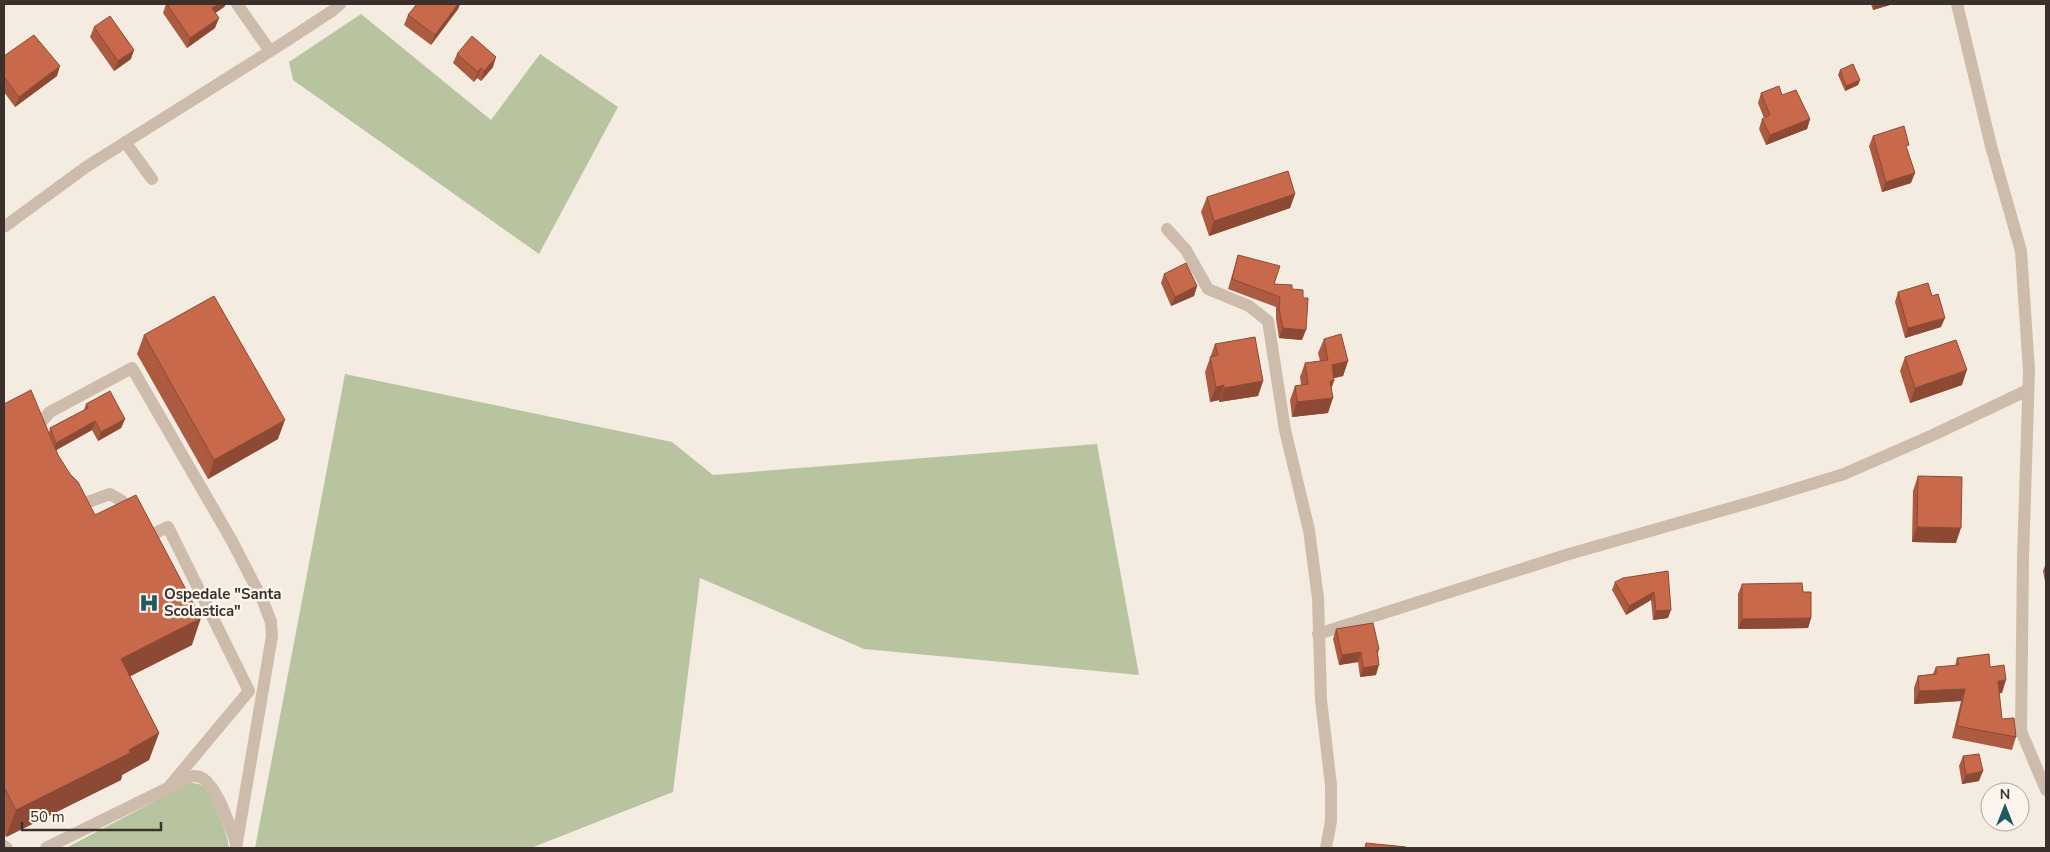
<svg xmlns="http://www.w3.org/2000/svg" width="2050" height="852" font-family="'Nunito Sans',sans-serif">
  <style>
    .green { fill: #b8c4a0 }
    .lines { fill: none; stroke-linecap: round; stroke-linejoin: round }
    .minor { stroke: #cdbbac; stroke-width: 12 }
    .wall { fill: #ac5a40 }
    .shaded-wall { fill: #8c4a34 }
    .building { fill: #c8694b; stroke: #8c4a34 }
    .labels { text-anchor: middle; stroke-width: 5; stroke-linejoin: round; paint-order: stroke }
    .poi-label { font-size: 15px; font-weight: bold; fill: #3b302b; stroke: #fbf5ee; text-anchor: start }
  </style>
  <rect width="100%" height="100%" fill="#f4ebe1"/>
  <g class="green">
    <polygon points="361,14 491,120 540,54 618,107 539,254 293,80 289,62"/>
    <polygon points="345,374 672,442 713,475 1097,444 1139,675 864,649 700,578 673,792 531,848 255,848"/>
    <path d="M189 783C194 783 199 783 204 787 213 796 228 835 229 848H66Z"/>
  </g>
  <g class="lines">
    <g class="minor">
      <polyline points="237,4 270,51"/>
      <polyline points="1957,4 1991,146 2021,251 2029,371 2023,558 2021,731 2046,790"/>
      <polyline points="125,142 152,179"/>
      <polyline points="4,227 86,167 280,45 332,11 340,4"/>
      <polyline points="1167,229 1186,250 1208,289 1249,306 1268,321 1285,430 1309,530 1318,598 1321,700 1331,785 1331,821 1326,848"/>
      <polyline points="37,432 36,428 50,412 132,368 232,541 263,601 271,622 272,636 236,848"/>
      <polyline points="71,501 88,502 110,494 122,501 132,516"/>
      <polyline points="1318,634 1569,554 1766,498 1844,474 1933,435 2028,390"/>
      <path d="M174 785C180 781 188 775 196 776 215 777 230 827 236 843"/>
      <polyline points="4,846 7,848"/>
      <polyline points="46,848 168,788 249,691 168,527 147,537 143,532"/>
    </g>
  </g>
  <g class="wall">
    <polygon points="166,4 226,4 224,7 215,13 215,28 187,48 163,13"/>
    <polygon points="417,4 460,4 458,9 431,45 404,25 408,15"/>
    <polygon points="1871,4 1893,4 1873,10"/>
    <polygon points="94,27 131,59 114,71 90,37"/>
    <polygon points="457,54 493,67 481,81 477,78 474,82 453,63"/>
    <polygon points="4,56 57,76 15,107 4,92"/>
    <polygon points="1840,70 1860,80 1858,85 1845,91 1838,75"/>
    <polygon points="1761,93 1782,95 1810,119 1807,129 1766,145 1759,129 1762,119 1764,118 1758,103"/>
    <polygon points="1873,136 1908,150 1911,183 1882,192 1869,146"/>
    <polygon points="1295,194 1290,208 1209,236 1201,212 1207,197"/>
    <polygon points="1238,255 1274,284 1292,289 1302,340 1279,338 1276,319 1276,307 1228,289"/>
    <polygon points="1164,274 1197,286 1194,296 1171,306 1161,283"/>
    <polygon points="1898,292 1941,327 1905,338 1895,302"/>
    <polygon points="144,335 278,439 208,479 137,354"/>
    <polygon points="1324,339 1348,361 1343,376 1334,378 1331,389 1328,413 1292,417 1290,400 1295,386 1301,385 1300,377 1305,363 1320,361 1318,353"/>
    <polygon points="1215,344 1263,381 1258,396 1219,402 1219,400 1210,402 1205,372"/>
    <polygon points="1905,357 1962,385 1910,403 1900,371"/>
    <polygon points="4,404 49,433 50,428 84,410 86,404 125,419 121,428 98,441 92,430 56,450 58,455 95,515 192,645 130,676 159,733 149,760 122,775 121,780 6,837 4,833"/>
    <polygon points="1918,476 1956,543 1912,542 1913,491"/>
    <polygon points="2046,563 2046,586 2043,571"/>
    <polygon points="1668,571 1668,618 1653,620 1651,600 1626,615 1612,590 1615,582"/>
    <polygon points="1742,584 1803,592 1811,618 1808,628 1738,629 1738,594"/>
    <polygon points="1336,629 1379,649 1378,653 1376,675 1360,677 1358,662 1339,665 1333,639"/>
    <polygon points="1957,658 1990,667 2002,693 1999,693 2002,719 2016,737 2012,750 1952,738 1961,701 1914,704 1914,688 1918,676 1933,674 1936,667 1955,666"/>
    <polygon points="1963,756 1979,781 1962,784 1959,766"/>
  </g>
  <g class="shaded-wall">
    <polygon points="219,4 226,4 224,7 208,18 212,8"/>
    <polygon points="458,4 460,4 458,9 431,45 435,35"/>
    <polygon points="1875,4 1893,4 1873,10"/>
    <polygon points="219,18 215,28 187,48 190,38"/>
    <polygon points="134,50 131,59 114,71 118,61"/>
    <polygon points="496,57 493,67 481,81 484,71"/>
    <polygon points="60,66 57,76 15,107 19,97"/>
    <polygon points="481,68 477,78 474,82 478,72"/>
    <polygon points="1860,80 1858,85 1845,91 1846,86"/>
    <polygon points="1810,119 1807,129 1766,145 1770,135"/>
    <polygon points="1915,173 1911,183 1882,192 1886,182"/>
    <polygon points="1295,194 1290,208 1209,236 1214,221"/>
    <polygon points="1197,286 1194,296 1171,306 1175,297"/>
    <polygon points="1945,318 1941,327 1905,338 1908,328"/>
    <polygon points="1283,328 1306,330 1302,340 1279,338"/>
    <polygon points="1348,361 1343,376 1326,380 1332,365"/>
    <polygon points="1967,370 1962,385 1910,403 1915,388"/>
    <polygon points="1263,381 1258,396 1219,402 1224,388"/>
    <polygon points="1330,381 1334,381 1329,395"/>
    <polygon points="1224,385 1219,400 1210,402 1216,387"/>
    <polygon points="1333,398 1328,413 1292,417 1297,402"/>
    <polygon points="125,419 121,428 98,441 101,432"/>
    <polygon points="285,420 278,439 208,479 214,460"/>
    <polygon points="95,421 92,430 53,452 56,443"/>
    <polygon points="1917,527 1961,528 1956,543 1912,542"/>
    <polygon points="1654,592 1651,600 1626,615 1629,606"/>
    <polygon points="1671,610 1668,618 1653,620 1656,611"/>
    <polygon points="201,618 192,645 111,686 121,659"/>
    <polygon points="1811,618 1808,628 1738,629 1742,619"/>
    <polygon points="1361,652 1358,662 1339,665 1342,655"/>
    <polygon points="1379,665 1376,675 1360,677 1363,668"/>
    <polygon points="2006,680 2002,693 1993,694 1998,681"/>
    <polygon points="1965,689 1961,701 1914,704 1919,691"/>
    <polygon points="159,733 149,760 122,775 121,780 6,837 16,810"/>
    <polygon points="1983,771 1979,781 1962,784 1966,775"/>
  </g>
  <g class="building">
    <polygon points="167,4 219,4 212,8 219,18 190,38"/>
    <polygon points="417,4 458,4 435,35 408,15"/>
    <polygon points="110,16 134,50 118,61 94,27"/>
    <polygon points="34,35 60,66 19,97 4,77 4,56"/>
    <polygon points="472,36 496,57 484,71 481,68 478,72 457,54"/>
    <polygon points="1853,64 1860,80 1846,86 1840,70"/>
    <polygon points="1779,86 1782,95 1796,90 1810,119 1770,135 1762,119 1770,115 1761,93"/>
    <polygon points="1904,126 1909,145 1906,146 1915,173 1886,182 1873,136"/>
    <polygon points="1288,171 1295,194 1214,221 1207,197"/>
    <polygon points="1238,255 1280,266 1274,284 1292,285 1292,289 1303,290 1303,298 1308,298 1306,330 1283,328 1279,309 1280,297 1232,279"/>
    <polygon points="1186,263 1197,286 1175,297 1164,274"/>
    <polygon points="1928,283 1932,296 1938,294 1945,318 1908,328 1898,292"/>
    <polygon points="214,296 285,420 214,460 144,335"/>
    <polygon points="1341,334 1348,361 1332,365 1334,381 1330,381 1333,398 1297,402 1295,386 1308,384 1305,363 1328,360 1324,339"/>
    <polygon points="1255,337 1263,381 1224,388 1224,385 1216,387 1210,357 1218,355 1215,344"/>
    <polygon points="1956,340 1967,370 1915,388 1905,357"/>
    <polygon points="31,390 58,455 70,474 78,482 95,515 136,495 201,618 121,659 159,733 129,750 130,753 16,810 4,787 4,404"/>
    <polygon points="110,391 125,419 101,432 95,421 56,443 50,428 88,408 86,404"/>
    <polygon points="1918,476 1962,477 1961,528 1917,527"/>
    <polygon points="1668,571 1671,610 1656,611 1654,592 1629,606 1615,582 1623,578"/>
    <polygon points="1802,583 1803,592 1811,592 1811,618 1742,619 1742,584"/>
    <polygon points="1373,623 1379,649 1377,650 1379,665 1363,668 1361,652 1342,655 1336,629"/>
    <polygon points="1989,654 1990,667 2004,665 2006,680 1998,681 2002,719 2014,718 2016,737 1957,726 1965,689 1919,691 1918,676 1936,674 1936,667 1959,665 1957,658"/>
    <polygon points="1979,754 1983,771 1966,775 1963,756"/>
    <polygon points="1366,843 1406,847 1406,848 1365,848"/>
  </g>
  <defs>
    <symbol id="hospital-bare" viewBox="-9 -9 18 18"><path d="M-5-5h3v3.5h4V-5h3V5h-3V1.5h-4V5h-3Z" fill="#1f5a5e" stroke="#fbf5ee" stroke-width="2.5" paint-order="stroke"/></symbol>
  </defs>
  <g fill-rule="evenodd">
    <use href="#hospital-bare" x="135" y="589" width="28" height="28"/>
  </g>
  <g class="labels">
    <g class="poi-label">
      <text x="164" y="599">Ospedale "Santa<tspan x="164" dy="17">Scolastica"</tspan></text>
    </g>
  </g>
  <rect width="2050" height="852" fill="none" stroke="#3b302b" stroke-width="10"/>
  <g transform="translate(2005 807)"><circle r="24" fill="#fbf5ee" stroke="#aea6a0"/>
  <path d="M0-4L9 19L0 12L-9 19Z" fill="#1f5a5e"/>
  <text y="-8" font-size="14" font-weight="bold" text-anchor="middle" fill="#3b302b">N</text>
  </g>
  <path d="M22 822v8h139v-8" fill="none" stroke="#3b302b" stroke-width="2.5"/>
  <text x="30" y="822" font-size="15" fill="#3b302b" stroke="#fbf5ee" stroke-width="4" paint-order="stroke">50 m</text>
</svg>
